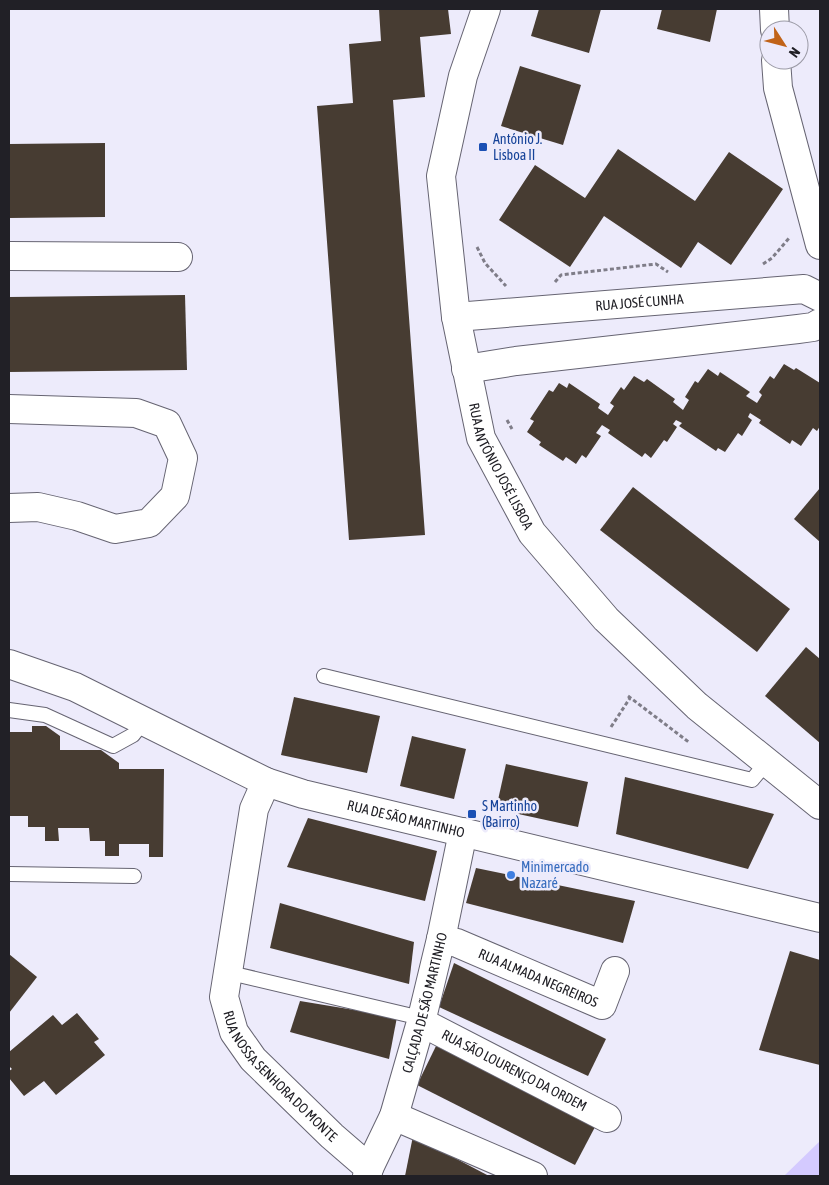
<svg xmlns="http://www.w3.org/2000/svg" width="829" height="1185" font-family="'Asap Condensed',sans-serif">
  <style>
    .green { fill: #d4caff }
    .building { fill: #473c32 }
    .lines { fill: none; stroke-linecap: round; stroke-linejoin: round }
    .service-casing { stroke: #666472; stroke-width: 16 }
    .minor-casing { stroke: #666472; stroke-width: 30 }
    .tertiary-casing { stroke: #666472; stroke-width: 30 }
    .path { stroke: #7f7d88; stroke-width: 3; stroke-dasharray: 4 2.5; stroke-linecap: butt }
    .service { stroke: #fff; stroke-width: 14 }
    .minor { stroke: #fff; stroke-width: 28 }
    .tertiary { stroke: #fff; stroke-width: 28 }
    .transit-dot { fill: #1a4fb4; stroke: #edebfb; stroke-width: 2 }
    .shop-dot { fill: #3f7fe0; stroke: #edebfb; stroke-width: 2 }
    .labels { text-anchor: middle; stroke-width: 5; stroke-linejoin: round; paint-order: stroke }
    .transit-label { font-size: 14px; fill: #164399; stroke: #edebfb; text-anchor: start }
    .street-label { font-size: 14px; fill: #212026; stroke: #edebfb }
    .shop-label { font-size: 14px; fill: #366cbe; stroke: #edebfb; text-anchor: start }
  </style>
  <rect width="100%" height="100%" fill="#edebfb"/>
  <polygon class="green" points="820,1141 820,1176 784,1176"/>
  <g class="building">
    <polygon points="379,9 448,9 451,34 420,37 425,97 393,100 425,535 349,540 317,106 353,103 349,44 381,41"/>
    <polygon points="539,9 601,9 589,53 531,36"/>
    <polygon points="662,9 717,9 710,42 657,29"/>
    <polygon points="520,66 581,85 563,145 501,126"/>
    <polygon points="105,143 105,217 9,218 9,144"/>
    <polygon points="618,149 695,201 729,152 783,189 731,265 698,242 681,268 604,216 570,267 499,220 535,165 585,198"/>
    <polygon points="185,295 187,370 9,372 9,297"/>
    <polygon points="784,364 794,370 796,368 820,383 820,426 817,431 813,428 801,446 792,440 790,444 759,423 761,420 750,413 748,417 752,420 742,436 738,433 725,452 718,448 716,451 679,426 682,423 676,420 673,424 677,427 667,442 664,440 651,458 645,453 642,457 608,433 610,430 602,425 596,433 601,436 586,458 582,455 576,464 566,457 563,461 539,445 541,442 527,432 534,421 530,419 549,390 553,392 559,383 567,388 569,383 600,404 598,408 608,415 614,406 610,403 621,387 624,390 634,376 644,382 647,379 675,399 673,402 683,410 689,400 685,397 695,381 698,383 708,369 718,376 720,372 750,392 746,396 757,403 762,395 759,392 770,376 774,379"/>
    <polygon points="633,487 790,609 757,652 600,530"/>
    <polygon points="820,488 820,542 794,519"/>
    <polygon points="806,647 820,659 820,743 765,696"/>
    <polygon points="294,697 380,716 367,773 281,755"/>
    <polygon points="32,726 46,726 60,736 60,750 101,750 119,763 119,769 164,769 163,857 149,857 149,844 119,844 119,856 105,856 105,841 90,841 89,828 58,828 59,841 45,841 45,827 28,827 28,816 9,816 9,732 32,732"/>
    <polygon points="412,736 466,749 454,799 400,786"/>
    <polygon points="506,764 588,782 578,827 496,809"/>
    <polygon points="625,777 774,814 748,869 616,834"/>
    <polygon points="308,818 437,851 425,901 287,867"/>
    <polygon points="476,868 635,901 623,943 466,903"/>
    <polygon points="280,903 414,942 409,984 270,948"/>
    <polygon points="790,951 820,960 820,1065 759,1050"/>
    <polygon points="9,954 37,977 9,1013"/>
    <polygon points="454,963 606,1039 588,1076 439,1007"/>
    <polygon points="300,1001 397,1017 389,1059 290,1032"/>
    <polygon points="77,1013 99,1039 94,1042 105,1055 56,1095 44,1081 24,1096 9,1078 9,1071 12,1069 9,1066 9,1052 53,1015 62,1025"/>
    <polygon points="436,1046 595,1127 575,1165 417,1085"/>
    <polygon points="413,1136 489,1176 405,1176"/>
  </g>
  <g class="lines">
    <defs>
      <g id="service">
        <polyline points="324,676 752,780 767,762"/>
        <polyline points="9,710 45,715 113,746 133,735 144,721"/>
        <polyline points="9,874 134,876"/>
        <polyline points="226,972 421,1018"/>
      </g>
      <g id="minor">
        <path id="s1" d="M486 9 463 76 441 176 456 317 481 438 532 533 606 619 697 706 820 805"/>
        <polyline points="774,9 775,30"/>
        <polyline points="776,60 778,88 820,245"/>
        <polyline points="9,256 178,257"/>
        <path id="s2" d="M456 317 804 289 820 297"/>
        <polyline points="466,369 516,361 798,329 813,327 820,323"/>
        <polyline points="9,409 136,413 167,424 183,458 175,496 149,523 115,529 77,516 38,507 9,508"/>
        <path id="s3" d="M266 782 254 809 224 997 234 1032 253 1059 332 1136 369 1168 367 1176"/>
        <path id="s4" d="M441 939 457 943 602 1005 615 971"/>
        <path id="s5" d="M421 1022 607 1118"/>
        <polyline points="394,1116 533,1176"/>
        <path id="s6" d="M369 1168 394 1116 421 1022 441 939 463 832"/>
      </g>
      <g id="tertiary">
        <path id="s7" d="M9 664 75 687 266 782 303 794 820 918"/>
      </g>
    </defs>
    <use href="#service" class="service-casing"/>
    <use href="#minor" class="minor-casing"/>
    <use href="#tertiary" class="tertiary-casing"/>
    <g class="path">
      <polyline points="477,247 485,263 506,286"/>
      <polyline points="763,264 772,258 790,237"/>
      <polyline points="555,282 561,275 656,264 668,272"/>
      <polyline points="507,420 512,429"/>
      <polyline points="628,696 690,743"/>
      <polyline points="611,727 630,698"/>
    </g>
    <use href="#service" class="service"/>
    <use href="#minor" class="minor"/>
    <use href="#tertiary" class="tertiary"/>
  </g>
  <g class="transit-dot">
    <rect x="478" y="142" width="10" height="10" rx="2.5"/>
    <rect x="467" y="809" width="10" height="10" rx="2.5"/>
  </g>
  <circle class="shop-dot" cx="511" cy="875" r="5"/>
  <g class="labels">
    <g class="transit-label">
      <text x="493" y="144">António J.<tspan x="493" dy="16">Lisboa II</tspan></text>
      <text x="482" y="811">S Martinho<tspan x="482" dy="16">(Bairro)</tspan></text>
    </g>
    <g class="street-label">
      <text dy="5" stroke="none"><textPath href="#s2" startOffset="184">RUA JOSÉ CUNHA</textPath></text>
      <text dy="5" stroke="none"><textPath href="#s1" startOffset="472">RUA ANTÓNIO JOSÉ LISBOA</textPath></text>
      <text dy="5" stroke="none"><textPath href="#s7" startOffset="428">RUA DE SÃO MARTINHO</textPath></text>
      <text dy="5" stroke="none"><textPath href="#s4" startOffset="105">RUA ALMADA NEGREIROS</textPath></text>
      <text dy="5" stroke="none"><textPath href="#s6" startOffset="175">CALÇADA DE SÃO MARTINHO</textPath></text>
      <text dy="5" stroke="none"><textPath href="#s5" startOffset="105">RUA SÃO LOURENÇO DA ORDEM</textPath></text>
      <text dy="5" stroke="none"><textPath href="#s3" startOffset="319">RUA NOSSA SENHORA DO MONTE</textPath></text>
    </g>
    <g class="shop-label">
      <text x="521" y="872">Minimercado<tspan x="521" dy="16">Nazaré</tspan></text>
    </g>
  </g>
  <rect width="829" height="1185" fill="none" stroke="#212026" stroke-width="20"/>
  <g transform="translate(784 45) rotate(126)"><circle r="24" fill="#edebfb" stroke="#9b9aa6"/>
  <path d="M0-4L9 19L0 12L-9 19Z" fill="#c16318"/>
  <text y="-8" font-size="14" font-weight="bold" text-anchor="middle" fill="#212026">N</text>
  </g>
</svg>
